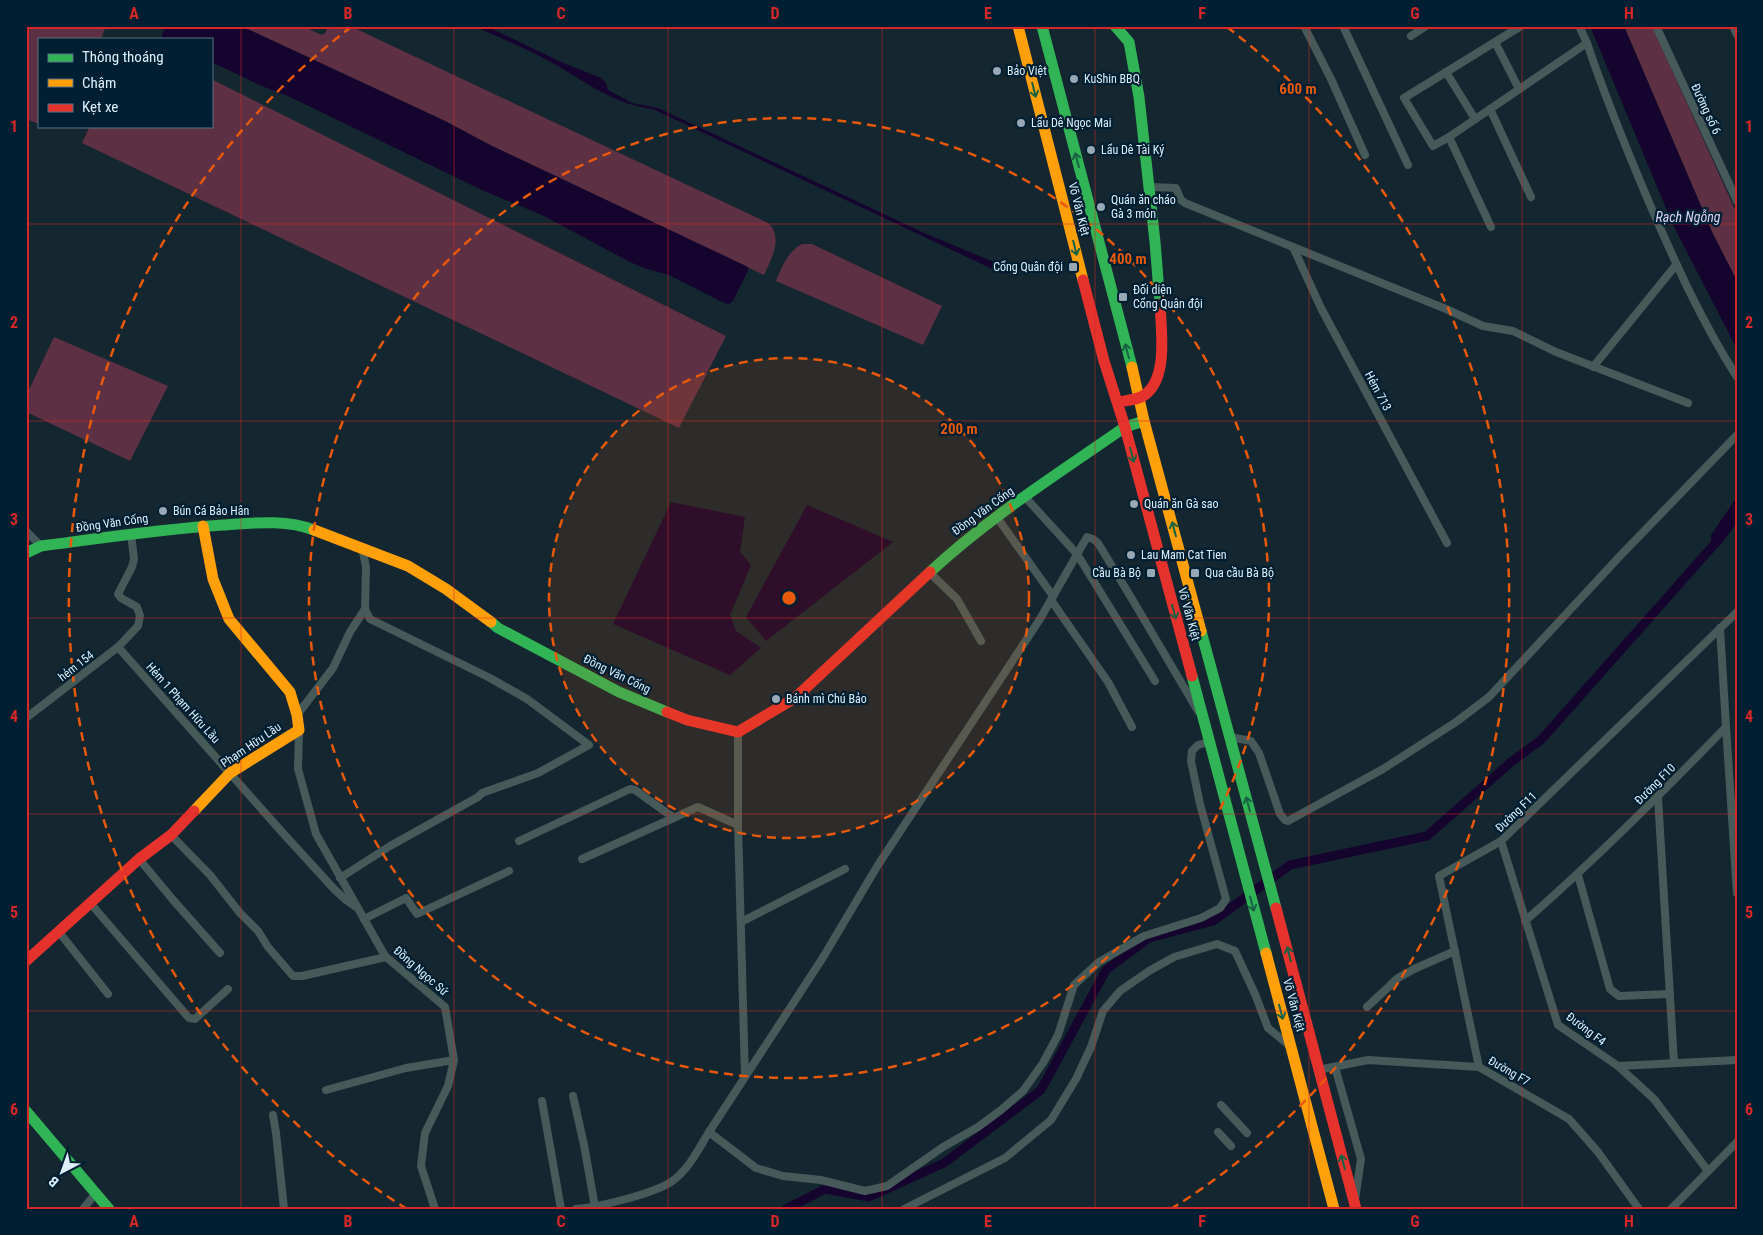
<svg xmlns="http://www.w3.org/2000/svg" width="1763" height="1235" font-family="'Roboto Condensed',sans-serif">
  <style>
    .green { fill: #5e3043 }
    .water { fill: #15042e }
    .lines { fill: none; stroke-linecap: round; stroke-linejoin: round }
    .canal { stroke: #15042e; stroke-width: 9 }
    .street { stroke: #465a59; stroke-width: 8 }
    .fast { stroke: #30b455; stroke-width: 11 }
    .slow { stroke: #ff9f0a; stroke-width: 11 }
    .jam { stroke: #e5322d; stroke-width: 11 }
    .oneway { stroke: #166242 }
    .grid { fill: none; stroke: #d62828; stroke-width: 1; stroke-opacity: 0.55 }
    .ring { fill: none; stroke: #e8590c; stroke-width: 2.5; stroke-dasharray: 9 6 }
    .poi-dot { fill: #97a9b4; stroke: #001f32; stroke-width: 2 }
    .labels { text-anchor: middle; stroke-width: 4.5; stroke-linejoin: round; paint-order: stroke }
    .poi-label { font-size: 12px; fill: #ddeffb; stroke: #001f32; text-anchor: start }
    .street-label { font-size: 12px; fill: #ddeffb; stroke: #001f32 }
    .water-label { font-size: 14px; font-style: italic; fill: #dbd2f3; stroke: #001f32 }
    .centre { fill: #e8590c; stroke: #001f32; stroke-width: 2.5 }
    .ring-label { font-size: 15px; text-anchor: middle; font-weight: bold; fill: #e8590c; stroke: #001f32; stroke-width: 4.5; stroke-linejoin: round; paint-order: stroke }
    .neatline { fill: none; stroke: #d62828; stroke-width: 2 }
    .grid-label { font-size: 16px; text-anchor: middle; font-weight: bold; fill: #d62828 }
  </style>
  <rect width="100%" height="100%" fill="#142630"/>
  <g class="green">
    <polygon points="26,26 106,26 101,39 39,39 39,124 26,119"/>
    <path d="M241 26H302L322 35 325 33 329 26H350L768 223C784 237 771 260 764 275L490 145 445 121Z"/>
    <polygon points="1624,26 1652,26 1737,214 1737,281 1713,234"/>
    <polygon points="211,79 726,336 679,428 82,143 90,126 211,126"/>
    <path d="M802 244H812L942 306 923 345 776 281C782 267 787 252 802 244Z"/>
    <polygon points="54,337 168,386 130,461 26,412 26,396"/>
  </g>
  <g class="water">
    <path d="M167 26H241L445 121 490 145 746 266 748 268V271L733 301 729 304 724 303 669 275 644 268 630 262 542 215 484 191 286 95C260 87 236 73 211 62V39H163L162 34Z"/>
    <path d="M474 26H486L561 62 601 78 606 83 608 90 632 103 658 108 924 233 1006 267V272L1003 274 653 109C615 105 584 81 551 62 527 48 499 38 474 26Z"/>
    <polygon points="1590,26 1624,26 1713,234 1737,281 1737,349 1673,225"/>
    <polygon points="1737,497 1737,523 1721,544 1711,548 1711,535"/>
    <polygon points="671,502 745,517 740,552 751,565 730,615 736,631 761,648 730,675 613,624"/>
    <polygon points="807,505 893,542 766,641 746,617"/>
  </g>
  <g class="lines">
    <polyline class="canal" points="786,1209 825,1189 869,1197 944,1163 1041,1090 1106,970 1149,938 1213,921 1290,865 1427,836 1511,762 1541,740 1719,539"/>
    <g class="street">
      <polyline points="1304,26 1331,79 1365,155"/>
      <polyline points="1343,26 1408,165"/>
      <polyline points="1521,26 1404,98 1433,146 1449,137 1587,43 1579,26"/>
      <polyline points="1656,26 1737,201"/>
      <polyline points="1733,26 1737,35"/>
      <polyline points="1411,36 1426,26"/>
      <polyline points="1495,42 1519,89"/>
      <path d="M1587 43C1605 97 1626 148 1648 200 1674 260 1701 321 1737 377"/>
      <polyline points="1446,72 1475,119"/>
      <polyline points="1490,109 1531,197"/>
      <polyline points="1449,137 1491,227"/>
      <polyline points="1150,187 1176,188 1181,200 1185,203 1293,247 1321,308 1447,543"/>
      <polyline points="1293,247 1446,309 1483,326 1513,331 1556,352 1688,403"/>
      <polyline points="1593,367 1676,265"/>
      <polyline points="1025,497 1077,554 1155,681"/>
      <polyline points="996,516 1053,596"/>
      <polyline points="26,531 41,546"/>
      <polyline points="930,573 957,599 981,641"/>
      <polyline points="1051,600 1108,682 1132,727"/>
      <polyline points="118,647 281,831 334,889 346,900 356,907"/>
      <polyline points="297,715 333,668 350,632 365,609"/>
      <polyline points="26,718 118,647 138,626 140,616 137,607 121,598 118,594 132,567 134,559 131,534"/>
      <polyline points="1726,727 1737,893"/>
      <polyline points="299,730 298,769 316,834 385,956 445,1007 454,1060 448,1086 425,1133 421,1166 435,1209"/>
      <polyline points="1230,737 1251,741 1259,753 1280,814 1285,820 1288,821 1383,769 1456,722 1489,697 1620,556 1737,435"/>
      <polyline points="1658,797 1674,1063"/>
      <polyline points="171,835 210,875 240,913 258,931 268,947 293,976 302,976 386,957"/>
      <polyline points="519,841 630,789 635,790 674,818"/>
      <polyline points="1501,841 1558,1025 1618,1066 1654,1099 1708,1171"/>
      <polyline points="139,859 174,901 220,953"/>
      <polyline points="582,859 698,807 738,825"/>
      <polyline points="1578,875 1610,989 1619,996 1670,994"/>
      <polyline points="340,878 390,846 478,797 482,793 538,773 589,745 527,699 490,678 370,619 365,609 366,567 362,547"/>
      <polyline points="91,904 189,1018 195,1019 228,989"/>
      <polyline points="364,919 406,898 417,914 509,871"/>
      <path d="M1525 921C1595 860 1661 794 1726 727L1720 628"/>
      <polyline points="741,922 845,869"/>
      <polyline points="59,932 108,994"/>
      <polyline points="1367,1007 1398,978 1414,969 1455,951"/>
      <polyline points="1618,1066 1737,1060"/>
      <polyline points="1335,1067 1361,1159 1355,1200"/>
      <polyline points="1479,1067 1439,876 1501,841 1737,612"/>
      <polyline points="1318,1070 1368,1060 1479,1067 1569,1119 1598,1152 1639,1209"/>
      <polyline points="745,1077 822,959 878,865 1040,619 1087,537 1093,539 1098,543 1132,599 1198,711"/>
      <polyline points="326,1090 406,1068 454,1060"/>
      <polyline points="573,1096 584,1145 595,1207"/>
      <polyline points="542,1101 561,1209"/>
      <polyline points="1221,1105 1247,1133"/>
      <polyline points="273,1115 276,1133 284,1209"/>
      <polyline points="709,1132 745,1077 738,825 738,732"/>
      <polyline points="1218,1132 1231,1146"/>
      <polyline points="83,1209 96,1193"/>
      <path d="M576 1209C598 1207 659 1193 675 1179 690 1167 699 1148 709 1132L756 1168 783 1176 821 1180 865 1191 887 1186 943 1147 978 1127 1001 1110 1023 1091 1043 1063 1058 1035 1074 985 1099 962 1144 936 1201 918 1220 908 1226 899 1200 804 1191 761 1192 751 1198 745 1209 742"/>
      <polyline points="904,1209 1005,1158 1051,1120 1076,1079 1091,1047 1103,1011 1120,991 1149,971 1174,957 1217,944 1235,951 1255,994 1268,1028 1291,1047"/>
      <polyline points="1671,1209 1737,1142"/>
    </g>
    <g class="fast">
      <polyline points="1042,26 1132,367"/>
      <polyline points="1115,26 1129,42 1139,97 1155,242 1160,304"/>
      <path d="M26 553 41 546C102 538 162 529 223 525 254 523 285 519 314 530"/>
      <path d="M930 572C989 517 1059 473 1125 427L1144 421"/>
      <polyline points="491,622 498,628 619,692 667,712"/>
      <polyline points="1201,631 1276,908"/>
      <polyline points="1192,676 1266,953"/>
      <polyline points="26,1111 109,1209"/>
    </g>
    <g class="slow">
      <polyline points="1018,26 1083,280"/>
      <polyline points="1132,367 1144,421 1201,631"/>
      <polyline points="314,530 408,566 446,589 491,622"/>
      <polyline points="194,811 230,773 299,730 297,715 290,692 229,619 213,579 203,526"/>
      <polyline points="1266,953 1334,1209"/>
    </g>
    <g class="jam">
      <polyline points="1083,280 1104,361 1125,427 1192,676"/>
      <path d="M1118 402C1128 400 1140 400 1147 393 1168 375 1161 328 1160 304"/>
      <polyline points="667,712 687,720 738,732 795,698 930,572"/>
      <polyline points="1276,908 1356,1209"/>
      <polyline points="26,961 139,859 171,835 194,811"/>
    </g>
  </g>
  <defs><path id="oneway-shaft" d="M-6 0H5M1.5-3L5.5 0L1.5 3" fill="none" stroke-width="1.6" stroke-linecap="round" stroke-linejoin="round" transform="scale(1.25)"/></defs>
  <g class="oneway">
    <use href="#oneway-shaft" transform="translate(1034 90) rotate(76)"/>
    <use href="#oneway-shaft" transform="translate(1077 160) rotate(-105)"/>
    <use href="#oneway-shaft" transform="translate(1075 248) rotate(76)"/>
    <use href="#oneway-shaft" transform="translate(1127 351) rotate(-105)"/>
    <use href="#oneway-shaft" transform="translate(1132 455) rotate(75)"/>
    <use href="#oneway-shaft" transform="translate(1174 529) rotate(-105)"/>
    <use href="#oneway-shaft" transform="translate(1174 612) rotate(75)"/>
    <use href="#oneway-shaft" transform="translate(1248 804) rotate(-105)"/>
    <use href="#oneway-shaft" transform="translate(1252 904) rotate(75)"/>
    <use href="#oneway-shaft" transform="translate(1289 954) rotate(-104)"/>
    <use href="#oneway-shaft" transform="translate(1281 1012) rotate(75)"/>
    <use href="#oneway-shaft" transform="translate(1343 1162) rotate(-105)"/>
  </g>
  <path class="grid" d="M241 26V1209M454 26V1209M668 26V1209M882 26V1209M1095 26V1209M1309 26V1209M1522 26V1209M26 224H1737M26 421H1737M26 618H1737M26 814H1737M26 1011H1737"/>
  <circle cx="789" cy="598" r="240" fill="#e8590c" fill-opacity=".12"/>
  <g class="ring">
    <circle cx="789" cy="598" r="240"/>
    <circle cx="789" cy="598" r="480"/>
    <path d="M407 1209A720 720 0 0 1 351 27M1227 27A720 720 0 0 1 1171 1209"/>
  </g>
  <g class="poi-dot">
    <circle cx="997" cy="71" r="5"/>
    <circle cx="1074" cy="79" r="5"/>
    <circle cx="1021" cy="123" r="5"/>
    <circle cx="1091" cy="150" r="5"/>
    <circle cx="1101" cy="207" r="5"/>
    <rect x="1068" y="262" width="10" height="10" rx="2.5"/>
    <rect x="1118" y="292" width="10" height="10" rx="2.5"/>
    <circle cx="1134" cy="504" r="5"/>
    <circle cx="163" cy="511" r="5"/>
    <circle cx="1131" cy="555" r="5"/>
    <rect x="1146" y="568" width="10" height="10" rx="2.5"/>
    <rect x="1190" y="568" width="10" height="10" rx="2.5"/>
    <circle cx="776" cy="699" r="5"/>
  </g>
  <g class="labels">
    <g class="poi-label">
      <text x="1007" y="75">Bảo Việt</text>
      <text x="1084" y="83">KuShin BBQ</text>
      <text x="1031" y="127">Lẩu Dê Ngọc Mai</text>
      <text x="1101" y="154">Lẩu Dê Tài Ký</text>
      <text x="1111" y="204">Quán ăn cháo<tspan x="1111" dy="14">Gà 3 món</tspan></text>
      <text x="1063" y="271" text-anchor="end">Cổng Quân đội</text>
      <text x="1133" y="294">Đối diện<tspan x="1133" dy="14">Cổng Quân đội</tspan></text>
      <text x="1144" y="508">Quán ăn Gà sao</text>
      <text x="173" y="515">Bún Cá Bảo Hân</text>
      <text x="1141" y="559">Lau Mam Cat Tien</text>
      <text x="1141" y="577" text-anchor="end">Cầu Bà Bộ</text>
      <text x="1205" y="577">Qua cầu Bà Bộ</text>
      <text x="786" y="703">Bánh mì Chú Bảo</text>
    </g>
    <g class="street-label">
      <text transform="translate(1706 109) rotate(65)" y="4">Đường số 6</text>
      <text transform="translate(1079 209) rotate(76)" y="4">Võ Văn Kiệt</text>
      <text transform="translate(1378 391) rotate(62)" y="4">Hẻm 713</text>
      <text transform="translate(983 511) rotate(-36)" y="4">Đồng Văn Cống</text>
      <text transform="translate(112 523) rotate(-8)" y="4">Đồng Văn Cống</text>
      <text transform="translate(1189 614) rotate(75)" y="4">Võ Văn Kiệt</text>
      <text transform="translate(76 666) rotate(-38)" y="4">hẻm 154</text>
      <text transform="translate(617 674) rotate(26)" y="4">Đồng Văn Cống</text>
      <text transform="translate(183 703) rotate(48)" y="4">Hẻm 1 Phạm Hữu Lầu</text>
      <text transform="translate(251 745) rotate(-34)" y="4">Phạm Hữu Lầu</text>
      <text transform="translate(1655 784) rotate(-45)" y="4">Đường F10</text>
      <text transform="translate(1516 812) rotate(-44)" y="4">Đường F11</text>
      <text transform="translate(421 971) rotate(41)" y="4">Đồng Ngọc Sứ</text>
      <text transform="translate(1294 1005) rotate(75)" y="4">Võ Văn Kiệt</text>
      <text transform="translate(1586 1029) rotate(37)" y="4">Đường F4</text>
      <text transform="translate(1509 1071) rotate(30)" y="4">Đường F7</text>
    </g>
    <g class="water-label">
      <text x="1688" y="222">Rạch Ngỗng</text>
    </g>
  </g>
  <circle cx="789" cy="598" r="8" class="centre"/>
  <g class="ring-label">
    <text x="1298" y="94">600 m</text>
    <text x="1128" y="264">400 m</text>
    <text x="959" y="434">200 m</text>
  </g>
  <rect width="1763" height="1235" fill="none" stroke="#001f32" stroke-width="55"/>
  <rect x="38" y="38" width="175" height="90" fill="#001f32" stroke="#587282"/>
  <rect x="48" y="54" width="25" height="8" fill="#30b455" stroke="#587282"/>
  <text x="82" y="62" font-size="15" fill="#ddeffb">Thông thoáng</text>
  <rect x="48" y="79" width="25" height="8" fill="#ff9f0a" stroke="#587282"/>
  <text x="82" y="88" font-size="15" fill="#ddeffb">Chậm</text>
  <rect x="48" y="104" width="25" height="8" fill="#e5322d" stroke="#587282"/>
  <text x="82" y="112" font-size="15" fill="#ddeffb">Kẹt xe</text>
  <g transform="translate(62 1172) rotate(221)" stroke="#001f32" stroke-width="4" paint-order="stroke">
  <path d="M0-4L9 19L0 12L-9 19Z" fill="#ddeffb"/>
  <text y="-8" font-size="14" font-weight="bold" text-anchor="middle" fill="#ddeffb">B</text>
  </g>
  <rect x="28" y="28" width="1708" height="1180" class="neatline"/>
  <g class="grid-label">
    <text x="134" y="19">A</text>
    <text x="348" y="19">B</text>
    <text x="561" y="19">C</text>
    <text x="775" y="19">D</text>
    <text x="988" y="19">E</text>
    <text x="1202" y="19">F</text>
    <text x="1415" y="19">G</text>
    <text x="1629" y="19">H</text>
    <text x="14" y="132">1</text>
    <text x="1749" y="132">1</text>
    <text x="14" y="328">2</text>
    <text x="1749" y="328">2</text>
    <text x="14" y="525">3</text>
    <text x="1749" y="525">3</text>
    <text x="14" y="722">4</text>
    <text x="1749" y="722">4</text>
    <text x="14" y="918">5</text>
    <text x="1749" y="918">5</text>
    <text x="14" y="1115">6</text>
    <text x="1749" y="1115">6</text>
    <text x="134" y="1227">A</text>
    <text x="348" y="1227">B</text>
    <text x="561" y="1227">C</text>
    <text x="775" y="1227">D</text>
    <text x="988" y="1227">E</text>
    <text x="1202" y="1227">F</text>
    <text x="1415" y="1227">G</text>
    <text x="1629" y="1227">H</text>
  </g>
</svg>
